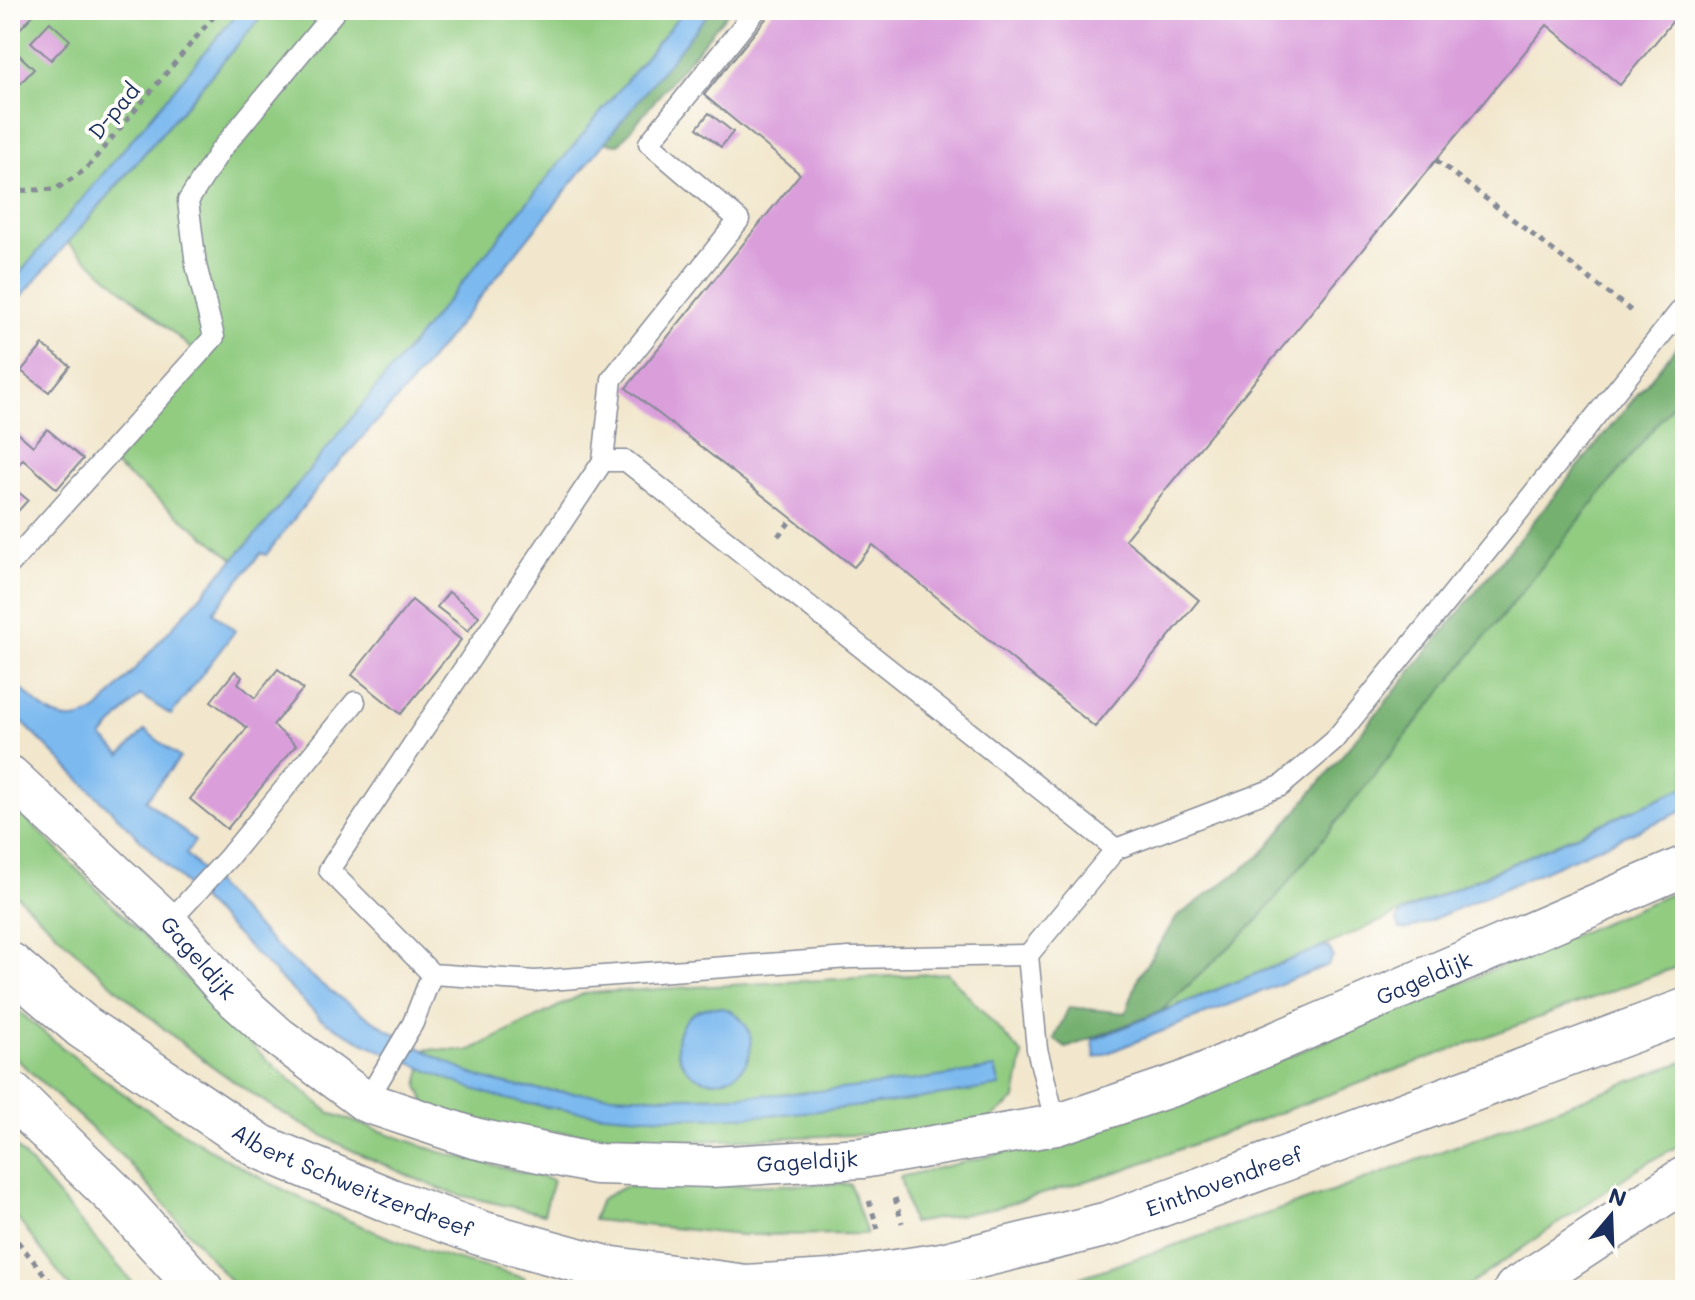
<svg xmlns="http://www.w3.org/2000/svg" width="1695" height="1300" font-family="Mali,sans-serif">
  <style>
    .green { fill: #91cc81; stroke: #567e70; stroke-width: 2 }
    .forest { fill: #74b06f; stroke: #487066; stroke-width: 2 }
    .water { fill: #7cb9ef; stroke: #4c74a6; stroke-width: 2 }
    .building { fill: #da9fdb }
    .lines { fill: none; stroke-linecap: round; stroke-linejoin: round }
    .service-casing { stroke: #868b96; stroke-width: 23 }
    .minor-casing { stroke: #868b96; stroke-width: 43 }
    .trunk-casing { stroke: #868b96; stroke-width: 47 }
    .path { stroke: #868b96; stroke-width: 5; stroke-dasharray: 6 6; stroke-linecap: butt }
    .service { stroke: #fff; stroke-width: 20 }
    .minor { stroke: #fff; stroke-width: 40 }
    .trunk { stroke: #fff; stroke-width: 44 }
    .labels { text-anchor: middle; stroke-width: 8; stroke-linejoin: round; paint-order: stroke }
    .street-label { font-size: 22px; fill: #1b2f5e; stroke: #fdfcf7 }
  </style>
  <rect width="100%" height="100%" fill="#fdfcf7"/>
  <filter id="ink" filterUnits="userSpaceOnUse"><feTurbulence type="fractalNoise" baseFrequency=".0125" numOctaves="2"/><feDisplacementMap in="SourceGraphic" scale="16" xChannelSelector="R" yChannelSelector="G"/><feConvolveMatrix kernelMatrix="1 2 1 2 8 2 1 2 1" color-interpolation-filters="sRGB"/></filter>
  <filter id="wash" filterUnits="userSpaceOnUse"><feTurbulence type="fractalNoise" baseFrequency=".006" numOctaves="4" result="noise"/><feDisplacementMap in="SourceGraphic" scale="32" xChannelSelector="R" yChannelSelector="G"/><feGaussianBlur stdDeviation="1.8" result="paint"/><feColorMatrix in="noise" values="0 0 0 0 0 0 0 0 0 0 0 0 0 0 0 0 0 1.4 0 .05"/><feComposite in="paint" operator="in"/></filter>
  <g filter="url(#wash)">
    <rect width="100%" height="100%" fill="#f2e7cd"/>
    <g class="green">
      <polygon points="10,10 258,10 10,288"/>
      <polygon points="267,10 702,10 243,566 114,465 200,356 68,243"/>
      <polygon points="1685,370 1685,787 1322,947 1160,1012 1257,921"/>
      <path d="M10 802 266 1059 330 1113 440 1152 553 1180 544 1214C513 1206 480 1201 449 1192 428 1185 407 1175 387 1166 234 1102 128 1002 10 889Z"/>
      <polygon points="1685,888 1685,964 1123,1170 992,1209 912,1223 900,1177 1045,1143 1292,1055"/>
      <polygon points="947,973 1023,1055 1015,1099 985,1124 904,1133 695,1141 500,1128 426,1105 418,1086 426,1049 469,1051 585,993"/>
      <path d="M10 1003C118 1101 250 1181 385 1236 430 1254 479 1265 525 1278L521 1290H238L126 1160 10 1053Z"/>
      <polygon points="1685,1061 1685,1142 1637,1169 1462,1290 1043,1290 1334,1191"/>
      <polygon points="10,1140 139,1290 72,1290 10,1209"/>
      <polygon points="850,1184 867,1234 740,1235 593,1220 601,1199 624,1187"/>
    </g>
    <g class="forest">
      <polygon points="703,10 730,10 619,144 595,142"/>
      <polygon points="1685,336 1685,389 1257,921 1160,1012 1066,1048 1054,1039 1069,1007 1126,1013 1139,976 1177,917 1260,856"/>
    </g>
    <g class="water">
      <polygon points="240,10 267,10 10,310 10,285"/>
      <path d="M684 10H711L409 386 328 475 266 555 261 553 213 612 235 631 171 715 140 695 102 737 121 755 145 730 180 758 146 800 195 841 186 854C219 888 252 925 288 957 342 1004 407 1044 472 1074 504 1088 556 1091 591 1094 728 1103 860 1091 995 1068L1000 1086C838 1112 673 1135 510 1100 476 1092 440 1076 408 1062 377 1049 349 1037 321 1019L10 710V678C39 704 60 736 99 709L267 522Z"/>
      <polygon points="1685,787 1685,810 1408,930 1400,929 1397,920 1401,913"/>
      <polygon points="1322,947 1329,948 1333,956 1328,965 1095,1058 1093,1040"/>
      <circle cx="714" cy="1044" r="37"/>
    </g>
    <g id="blocks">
      <g class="building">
        <polygon points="10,10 38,10 15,34 10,30"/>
        <polygon points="773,10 1682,10 1620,85 1547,25 1436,160 1125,539 1199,600 1095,727 873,545 854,567 626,388 800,174 704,95"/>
        <polygon points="50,22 70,40 51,60 31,42"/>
        <polygon points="18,54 34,69 14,90 10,86 10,62"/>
        <polygon points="709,113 733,132 721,147 697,128"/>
        <polygon points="43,345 70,366 49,392 21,371"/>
        <polygon points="10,426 33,446 47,429 83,459 57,489 23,459 10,474"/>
        <polygon points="10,485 28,500 10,520"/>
        <polygon points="449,592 479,616 468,631 437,607"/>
        <polygon points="412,600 461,640 401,714 352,675"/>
        <polygon points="278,669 303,689 273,725 296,745 227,829 190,799 247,728 211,701 235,671 242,677 238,683 255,698"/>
      </g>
    </g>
  </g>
  <g filter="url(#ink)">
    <use href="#blocks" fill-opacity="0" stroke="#868b96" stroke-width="2"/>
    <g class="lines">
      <defs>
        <g id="service">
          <polyline points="603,461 612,379 739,220 649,143 756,10"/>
          <polyline points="10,564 214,337 196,265 188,201 220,151 336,10"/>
          <polyline points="168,923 228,858 355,702"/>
          <polyline points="1028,955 849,958 535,981 432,974 329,870 603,461 626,461 1116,849"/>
          <polyline points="366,1102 413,1023 432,974"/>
          <polyline points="1056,1125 1037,1049 1028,955 1116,849 1281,786 1334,741 1685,305"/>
        </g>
        <g id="minor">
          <path id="s1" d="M10 776 168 923 228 992 277 1036 366 1102 474 1138 595 1164 712 1167 862 1158 1056 1125 1181 1083 1685 866"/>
        </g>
        <g id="trunk">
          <path id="s2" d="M10 965 83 1027 261 1147 391 1201 480 1233 606 1268 746 1287 831 1282 942 1265 1108 1224 1685 1011"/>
          <polyline points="10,1093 114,1194 201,1290"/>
          <polyline points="1516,1290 1685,1179"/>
        </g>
      </defs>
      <use href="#service" class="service-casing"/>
      <use href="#minor" class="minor-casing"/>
      <use href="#trunk" class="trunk-casing"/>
      <g class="path">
        <polyline points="1436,160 1634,313"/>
        <polyline points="10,191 56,189 85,170 219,10"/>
        <polyline points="778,536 793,518"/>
        <polyline points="895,1198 902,1223"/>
        <polyline points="869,1201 878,1229"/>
        <polyline points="10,1232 57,1290"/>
      </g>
      <use href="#service" class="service"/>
      <use href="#minor" class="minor"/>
      <use href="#trunk" class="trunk"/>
    </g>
  </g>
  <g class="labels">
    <g class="street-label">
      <text transform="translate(114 111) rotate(-50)" y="8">D-pad</text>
      <text dy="8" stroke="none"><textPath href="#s1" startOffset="262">Gageldijk</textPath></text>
      <text dy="8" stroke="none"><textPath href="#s1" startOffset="1582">Gageldijk</textPath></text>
      <text dy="8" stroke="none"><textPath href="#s1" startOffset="934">Gageldijk</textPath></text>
      <text dy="8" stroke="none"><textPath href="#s2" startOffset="408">Albert Schweitzerdreef</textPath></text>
      <text dy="8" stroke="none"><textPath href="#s2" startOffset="1310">Einthovendreef</textPath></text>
    </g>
  </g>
  <rect width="1695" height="1300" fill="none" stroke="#fdfcf7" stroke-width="40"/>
  <g transform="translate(1611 1216) rotate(19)" stroke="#fdfcf7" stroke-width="6" paint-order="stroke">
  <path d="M0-6L14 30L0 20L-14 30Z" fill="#1b2f5e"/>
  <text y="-12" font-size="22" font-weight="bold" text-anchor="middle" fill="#1b2f5e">N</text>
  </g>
</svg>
